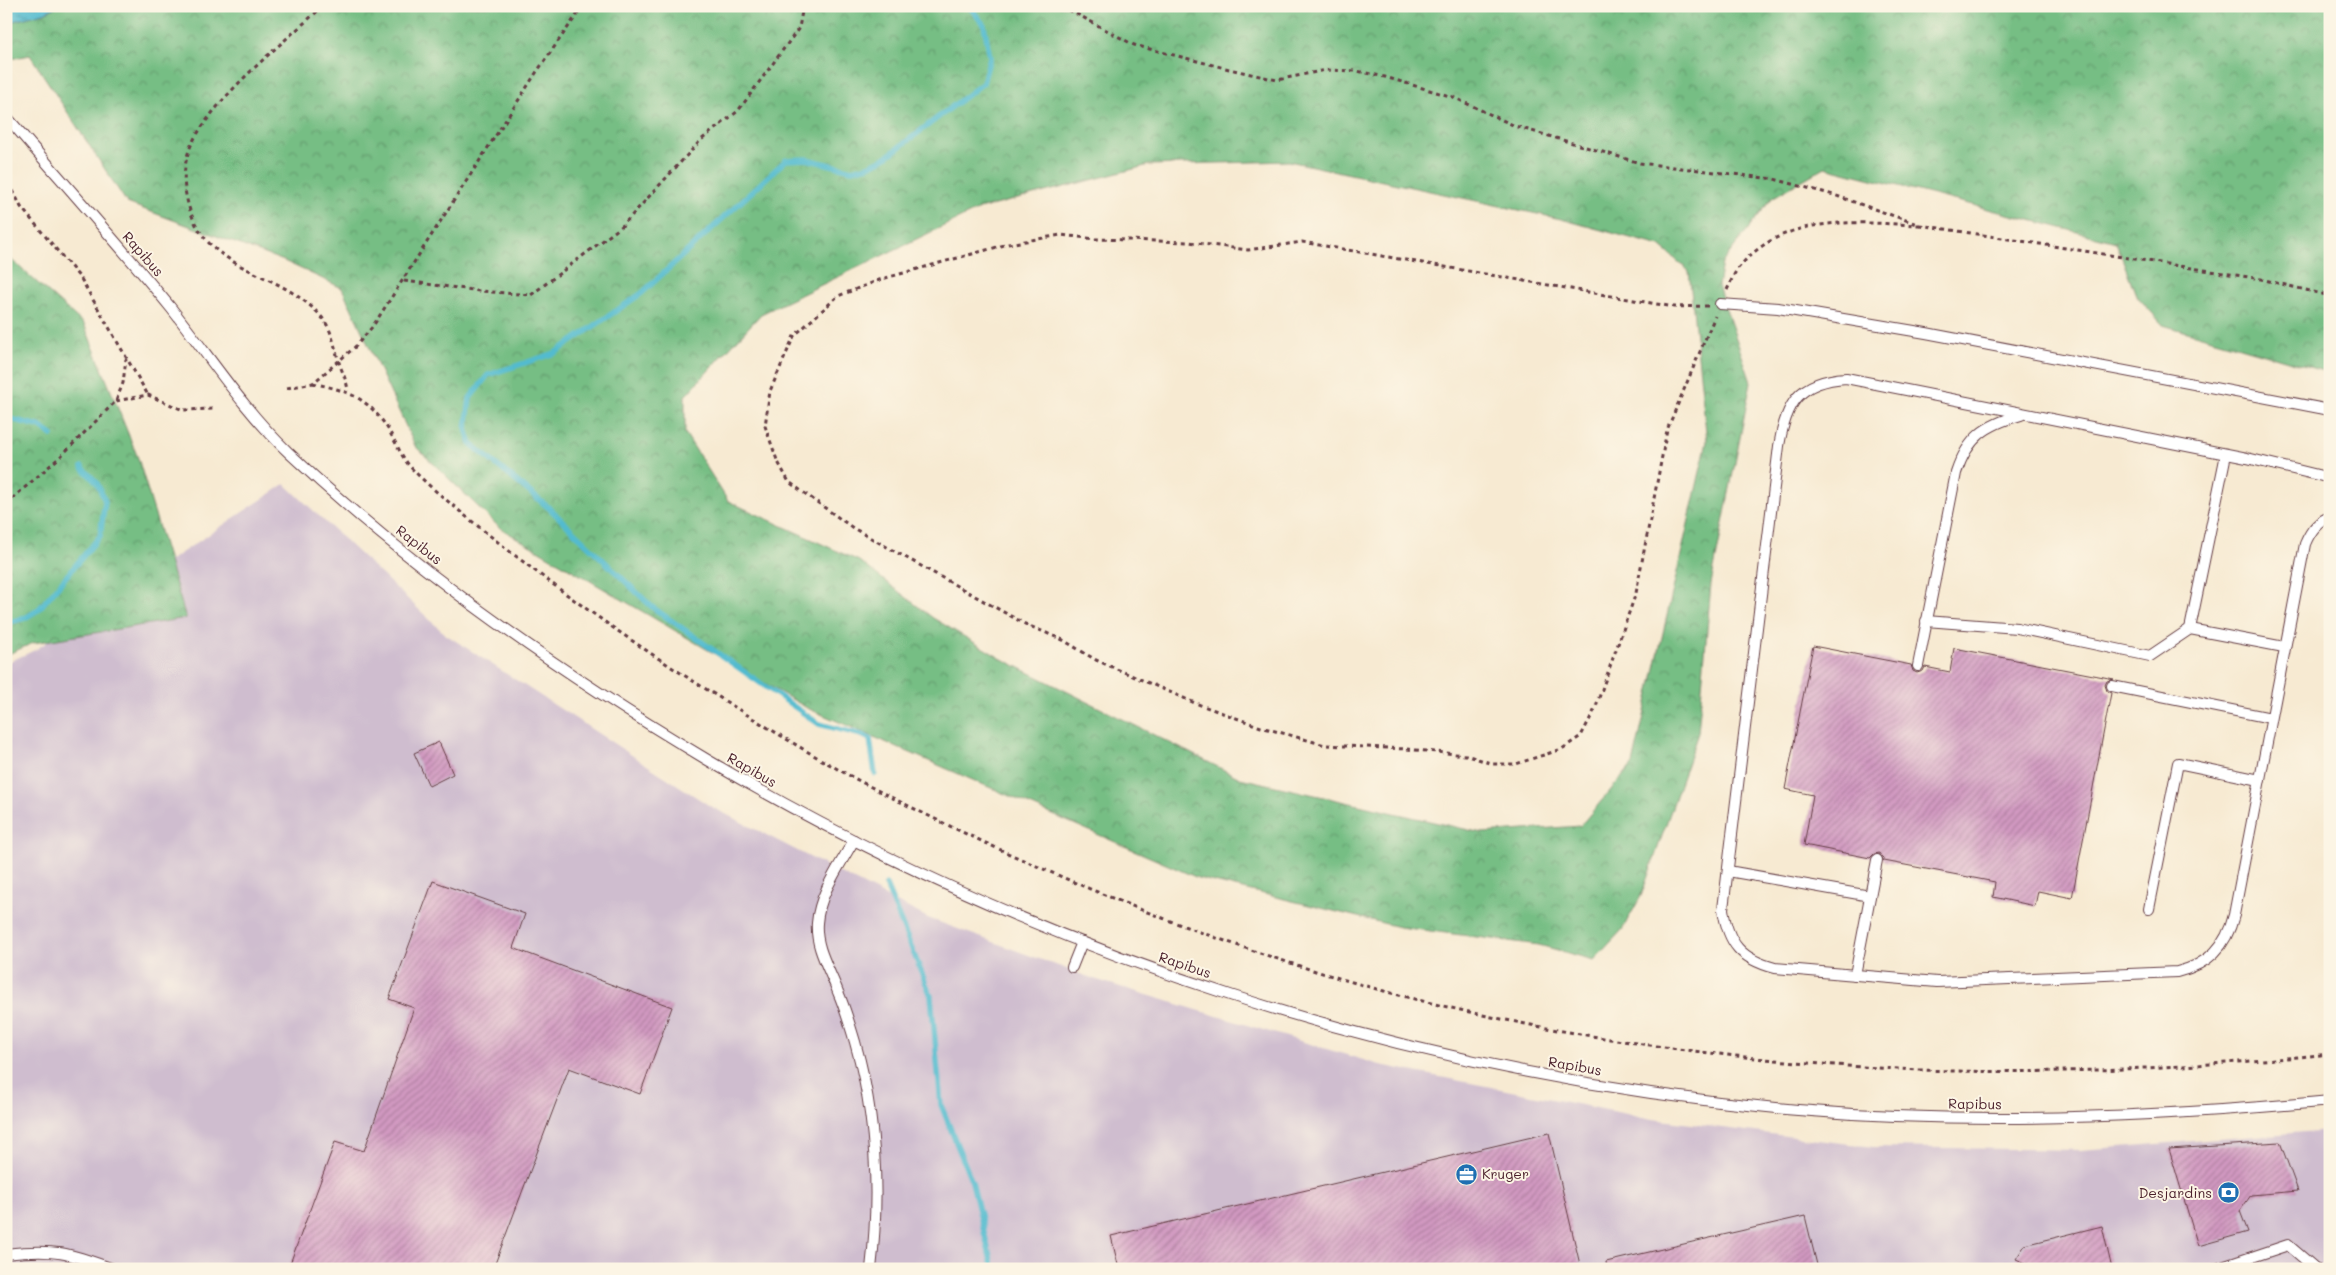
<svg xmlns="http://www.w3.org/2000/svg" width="2336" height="1275" font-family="Mali,sans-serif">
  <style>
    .industrial { fill: #cfbdcf }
    .forest { fill: url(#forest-crowns); stroke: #606e58; fill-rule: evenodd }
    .water { fill: url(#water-ripples); stroke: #4e6d7d }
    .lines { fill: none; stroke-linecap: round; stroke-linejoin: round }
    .stream { stroke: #52bbcf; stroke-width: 5.5 }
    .building { fill: url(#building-hatch) }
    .lane-casing { stroke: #643d44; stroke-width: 12 }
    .path { stroke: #643d44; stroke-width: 3; stroke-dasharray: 4 4; stroke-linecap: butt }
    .lane { stroke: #fff; stroke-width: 10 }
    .labels { text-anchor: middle; stroke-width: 4; stroke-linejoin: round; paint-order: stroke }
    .street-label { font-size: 14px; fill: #4a1f2b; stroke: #fcf5e5 }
    .poi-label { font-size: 14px; fill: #4a1f2b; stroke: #fcf5e5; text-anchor: start }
  </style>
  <defs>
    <pattern id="forest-crowns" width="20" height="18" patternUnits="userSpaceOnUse" patternTransform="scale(1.25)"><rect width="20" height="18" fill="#76be84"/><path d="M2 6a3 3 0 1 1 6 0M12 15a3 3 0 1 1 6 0" fill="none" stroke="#639a6c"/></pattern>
    <pattern id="water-ripples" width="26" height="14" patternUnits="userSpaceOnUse" patternTransform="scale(1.25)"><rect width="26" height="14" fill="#52bbcf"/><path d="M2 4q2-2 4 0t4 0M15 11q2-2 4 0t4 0" fill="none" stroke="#4697a8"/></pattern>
    <pattern id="building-hatch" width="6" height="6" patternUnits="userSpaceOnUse" patternTransform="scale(1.25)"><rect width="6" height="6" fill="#d199c1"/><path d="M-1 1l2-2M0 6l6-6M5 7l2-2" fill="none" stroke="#ac7c9d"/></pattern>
  </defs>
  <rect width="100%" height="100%" fill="#fcf5e5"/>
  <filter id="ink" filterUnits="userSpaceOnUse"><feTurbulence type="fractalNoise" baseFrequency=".02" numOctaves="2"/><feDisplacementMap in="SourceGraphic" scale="10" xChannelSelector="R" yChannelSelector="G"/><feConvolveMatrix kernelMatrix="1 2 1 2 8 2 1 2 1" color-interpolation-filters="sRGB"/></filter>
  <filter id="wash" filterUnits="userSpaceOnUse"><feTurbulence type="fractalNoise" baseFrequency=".0096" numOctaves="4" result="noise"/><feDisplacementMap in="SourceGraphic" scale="20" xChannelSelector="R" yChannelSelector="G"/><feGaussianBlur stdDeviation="1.12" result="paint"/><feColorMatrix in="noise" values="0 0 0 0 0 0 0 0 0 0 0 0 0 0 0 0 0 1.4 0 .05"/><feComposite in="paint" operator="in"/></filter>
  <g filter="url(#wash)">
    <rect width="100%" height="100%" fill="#f7ead2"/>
    <polygon class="industrial" points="285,484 445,634 710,806 928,918 1094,979 1380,1065 1652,1119 1873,1147 2082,1150 2330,1130 2330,1269 6,1269 6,663 35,650"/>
    <g class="forest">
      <path d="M58 6H2330V373L2163 325 2136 295 2116 242 1825 167 1772 198 1722 263 1718 286 1751 382 1711 584 1698 733 1641 896 1622 930 1594 960 1539 945 1399 927 1198 878 807 708 500 528 415 446 342 288 284 261 127 203 30 55 6 60V23L44 13ZM1289 161 1561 219 1660 246 1689 271 1707 441 1633 764 1580 826 1482 833 1240 778 1002 659 933 618 859 561 728 501 685 433V396L761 314 979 209 1149 165Z"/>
      <polygon points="6,255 84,324 138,458 186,618 33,643 6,655"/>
    </g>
    <polygon class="water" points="6,6 58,6 44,13 6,23"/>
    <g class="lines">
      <g class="stream">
        <polyline points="6,418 39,426 52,435"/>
        <polyline points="6,623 25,618 38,610 100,536 105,501 97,483 82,467"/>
        <polyline points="875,774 870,739 862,735 819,724 652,607 549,508 471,444 466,429 470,398 488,375 555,353 642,293 786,160 806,159 852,170 868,166 885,158 983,83 990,57 984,25 969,6"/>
        <polyline points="886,885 931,996 941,1105 972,1182 993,1269"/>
      </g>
    </g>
    <g id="blocks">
      <g class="building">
        <polygon points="1813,646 1911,665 1913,671 1917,673 1923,671 1925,667 1950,672 1954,648 2114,679 2107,681 2105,685 2107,691 2111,693 2072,898 2038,891 2035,906 1993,897 1995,882 1884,861 1879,853 1874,854 1870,858 1804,845 1813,795 1785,789"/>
        <polygon points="439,742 453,774 429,786 414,753"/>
        <polygon points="433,881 525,914 513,948 672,1007 640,1094 569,1068 493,1269 288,1269 335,1142 364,1151 414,1008 389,999"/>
        <polygon points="1549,1133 1581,1269 1119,1269 1111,1236"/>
        <polygon points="2280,1142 2298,1191 2251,1195 2240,1211 2248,1232 2198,1246 2169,1149"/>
        <polygon points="1805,1216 1818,1269 1607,1269 1606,1262"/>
        <polygon points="2102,1226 2112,1269 2029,1269 2028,1264 2016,1259 2025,1245"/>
      </g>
    </g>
  </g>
  <g filter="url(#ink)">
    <use href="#blocks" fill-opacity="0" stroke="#643d44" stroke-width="1"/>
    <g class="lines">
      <defs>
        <g id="lane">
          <path d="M6 116C61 180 118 243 171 308 210 357 243 409 288 452 414 571 558 671 706 759 1037 955 1414 1077 1798 1110 1975 1125 2153 1118 2330 1101"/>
          <polyline points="1720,304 1778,308 1926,333 2330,410"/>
          <polyline points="2226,454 2190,629 2284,647"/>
          <path d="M2330 478 2247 458 1846 378C1799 381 1786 403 1779 446L1723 909C1728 944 1741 959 1775 968L1937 982 2177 972C2209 964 2226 947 2234 915L2305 544C2310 532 2317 521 2330 517"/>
          <polyline points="1926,621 2017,628 2150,656 2190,629"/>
          <path d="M1918 666 1956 473C1968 437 1985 425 2021 415"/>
          <polyline points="2112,686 2271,718"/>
          <path d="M854 840C840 865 819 894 817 923 815 948 830 970 838 992 845 1008 850 1025 855 1042 876 1116 880 1193 871 1269"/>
          <polyline points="1728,871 1870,896"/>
          <polyline points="2149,909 2178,763 2260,780"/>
          <polyline points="1072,967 1082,942"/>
          <polyline points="1855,975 1877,860"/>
          <path d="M6 1254C54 1248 69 1253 113 1269"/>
          <polyline points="2216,1269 2288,1245 2316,1269"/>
        </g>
      </defs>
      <use href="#lane" class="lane-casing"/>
      <g class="path">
        <path d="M323 6C281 45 226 87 196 136 185 153 182 176 186 195 201 273 269 265 316 311 331 325 333 340 338 359 341 370 347 380 348 391"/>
        <polyline points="1062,6 1134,45 1225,68 1277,80 1326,70 1357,71 1385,77 1453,97 1515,126 1640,163 1774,179 1834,195 1920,225 2261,279 2330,296"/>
        <polyline points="6,176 21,207 81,279 148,395"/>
        <polyline points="404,281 480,291 531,295 622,226 701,140 738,111 799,28 803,6"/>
        <path d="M1727 290C1731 282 1734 272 1740 266 1787 212 1856 223 1920 225"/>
        <polyline points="1708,306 1674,307 1302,242 1248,250 1189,242 1096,239 1061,235 1008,244 882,279 838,296 794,336 770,391 765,426 777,460 789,482 853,528 1025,624 1063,640 1096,660 1195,703 1261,727 1325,745 1406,749 1466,755 1493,764 1516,764 1562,749 1581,736 1595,709 1636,593 1667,430 1715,316"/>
        <path d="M313 383C346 391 365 395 386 426 394 438 399 452 408 464 422 481 441 495 457 509 537 575 621 636 709 691 762 724 815 758 871 787 1035 871 1206 942 1384 991 1551 1036 1726 1060 1898 1069 2043 1076 2186 1068 2330 1054"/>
        <polyline points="287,388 313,383 355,347 373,326 536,73 583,6"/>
        <polyline points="116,401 148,395 183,410 216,409"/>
        <polyline points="6,504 61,456 116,401 123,383 126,359"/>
      </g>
      <use href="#lane" class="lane"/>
    </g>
  </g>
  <defs>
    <symbol id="office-disc" viewBox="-11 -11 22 22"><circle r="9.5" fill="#1f6fb2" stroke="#fcf5e5"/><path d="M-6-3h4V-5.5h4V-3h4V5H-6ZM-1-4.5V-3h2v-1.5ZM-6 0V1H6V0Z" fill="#fff"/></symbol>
    <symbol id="bank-disc" viewBox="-11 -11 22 22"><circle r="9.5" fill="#1f6fb2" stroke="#fcf5e5"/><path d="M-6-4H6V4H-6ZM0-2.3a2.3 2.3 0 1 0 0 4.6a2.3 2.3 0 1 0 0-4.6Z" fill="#fff"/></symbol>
  </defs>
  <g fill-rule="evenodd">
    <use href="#office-disc" x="1454" y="1162" width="25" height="25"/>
    <use href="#bank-disc" x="2216" y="1180" width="25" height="25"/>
  </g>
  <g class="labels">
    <g class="street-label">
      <text transform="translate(143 254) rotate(49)" y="5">Rapibus</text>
      <text transform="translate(419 545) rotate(38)" y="5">Rapibus</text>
      <text transform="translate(752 770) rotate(30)" y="5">Rapibus</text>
      <text transform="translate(1185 965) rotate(19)" y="5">Rapibus</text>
      <text transform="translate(1575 1066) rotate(10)" y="5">Rapibus</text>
      <text transform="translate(1975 1104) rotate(1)" y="5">Rapibus</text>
    </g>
    <g class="poi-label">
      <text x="1482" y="1179">Kruger</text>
      <text x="2212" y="1198" text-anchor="end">Desjardins</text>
    </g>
  </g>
  <rect width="2336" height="1275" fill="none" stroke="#fcf5e5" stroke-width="25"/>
</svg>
